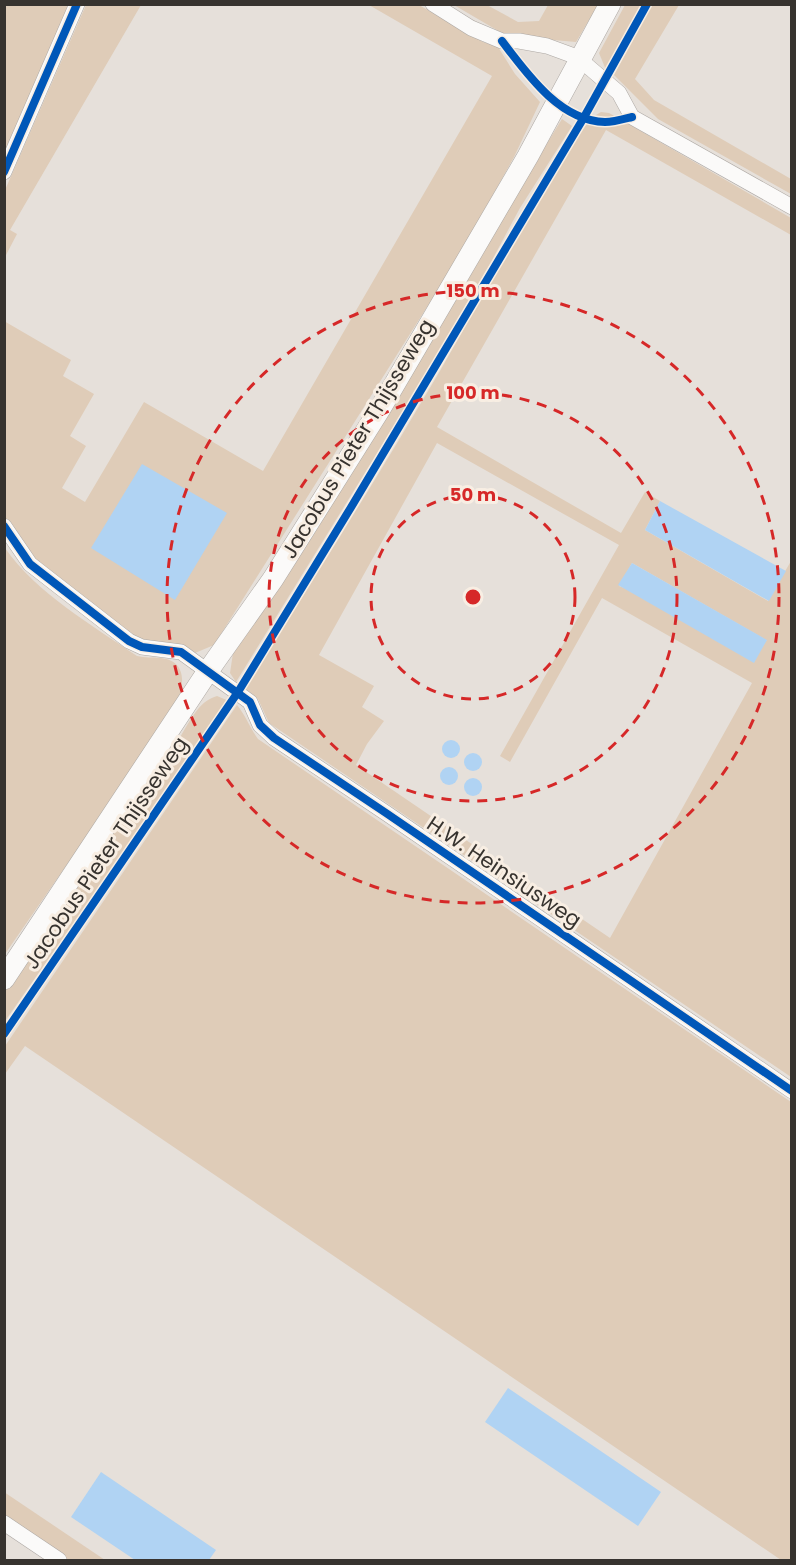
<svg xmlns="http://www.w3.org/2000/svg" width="796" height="1565" font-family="Poppins,sans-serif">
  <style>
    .green { fill: #dfccb8; fill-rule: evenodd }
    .water { fill: #b0d3f3 }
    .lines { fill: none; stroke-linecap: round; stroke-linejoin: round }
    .street-casing { stroke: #ada8a4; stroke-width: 16 }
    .secondary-casing { stroke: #ada8a4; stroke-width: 22 }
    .street { stroke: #fbfaf9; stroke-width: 15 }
    .secondary { stroke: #fbfaf9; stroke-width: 21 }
    .cycleway-casing { stroke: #f8eee3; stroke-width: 11 }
    .cycleway { stroke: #0057b8; stroke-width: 8 }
    .ring { fill: none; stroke: #d62828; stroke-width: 3; stroke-dasharray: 10 8 }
    .labels { text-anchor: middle; stroke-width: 6; stroke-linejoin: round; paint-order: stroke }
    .street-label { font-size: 21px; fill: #37332f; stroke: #f8eee3 }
    .centre { fill: #d62828; stroke: #f8eee3; stroke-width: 3 }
    .ring-label { font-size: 18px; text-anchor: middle; font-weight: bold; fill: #d62828; stroke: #f8eee3; stroke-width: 6; stroke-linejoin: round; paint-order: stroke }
  </style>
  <rect width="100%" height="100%" fill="#e6e0da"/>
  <g class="green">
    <polygon points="4,5 71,5 4,155"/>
    <polygon points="86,5 141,5 10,230 17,234 5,257 5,190"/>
    <polygon points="369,5 419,5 483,42 498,47 515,74 540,102 514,157 456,261 214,645 195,653 141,642 30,558 4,520 4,321 71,360 63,376 94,394 70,436 86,446 62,488 85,502 144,402 263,471 492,76"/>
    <polygon points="454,5 487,5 518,22 539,21 548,5 598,5 576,42 507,36"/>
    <polygon points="625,5 642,5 606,70 599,53"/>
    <polygon points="651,5 679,5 635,79 654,100 791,179 791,194 658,119 614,75"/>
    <path d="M601 112 609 113 620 119 791 218V235L606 130 437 427 621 533 645 492 660 501 645 530 768 601 791 561V1077L269 723 258 699 245 688C311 584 377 478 440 371 489 286 534 198 591 118ZM437 443 619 545 500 756 510 762 602 598 752 683 610 938 356 765 367 744 384 721 362 707 374 686 319 655ZM632 563 766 640 767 641 619 586Z"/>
    <polygon points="562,119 572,126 520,208 491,262 419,385 236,682 230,673 233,653"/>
    <path d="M5 548C36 593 92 625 137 656 145 658 153 657 161 658 193 662 182 696 171 714L5 954Z"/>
    <path d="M217 696 229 701 5 1021V989L179 739C189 723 198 701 217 696Z"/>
    <path d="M237 705C246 716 250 728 258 739L791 1102V1560H781L25 1046 5 1074V1046Z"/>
    <polygon points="4,1492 105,1560 69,1560 5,1517"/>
  </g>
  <g class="water">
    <polygon points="142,464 227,513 175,600 91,548"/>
    <polygon points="660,501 786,571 769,601 645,530"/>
    <polygon points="632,563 767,640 754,663 618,585"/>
    <circle cx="451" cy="749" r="9"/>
    <circle cx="473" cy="762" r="9"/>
    <circle cx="449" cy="776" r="9"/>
    <circle cx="473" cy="787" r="9"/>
    <polygon points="508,1388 661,1492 638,1526 485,1422"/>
    <polygon points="101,1472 216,1550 209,1560 135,1560 71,1517"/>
  </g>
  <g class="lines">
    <defs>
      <g id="street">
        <polyline points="433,4 471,28 502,41 519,41 547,46 577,57 619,93 632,117 792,207"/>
        <polyline points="4,172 77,4"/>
        <polyline points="4,526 30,564 129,641 142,647 181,652 250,702 260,725 274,738 386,813 792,1091"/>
        <polyline points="4,1523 59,1560"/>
      </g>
      <polyline id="secondary" points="4,979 208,671 273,579 380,409 528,156 610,4"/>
    </defs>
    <use href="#street" class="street-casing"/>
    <use href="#secondary" class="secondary-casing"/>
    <use href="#street" class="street"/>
    <use href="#secondary" class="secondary"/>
    <defs>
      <g id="cycleway">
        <path d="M502 41C527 74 560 121 605 122 614 122 624 119 632 117"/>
        <polyline points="4,172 77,4"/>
        <polyline points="4,526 30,564 129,641 142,647 181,652 250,702 260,725 274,738 386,813 792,1091"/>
        <polyline points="4,1034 238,692 350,509 583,119 647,4"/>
      </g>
    </defs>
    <use href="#cycleway" class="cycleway-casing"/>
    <use href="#cycleway" class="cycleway"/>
  </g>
  <g class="ring">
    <circle cx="473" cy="597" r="102"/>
    <circle cx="473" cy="597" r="204"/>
    <circle cx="473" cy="597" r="306"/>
  </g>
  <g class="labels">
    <g class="street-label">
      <text transform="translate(358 439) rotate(-59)" y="7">Jacobus Pieter Thijsseweg</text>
      <text transform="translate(106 853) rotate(-56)" y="7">Jacobus Pieter Thijsseweg</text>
      <text transform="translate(504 872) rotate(34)" y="7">H.W. Heinsiusweg</text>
    </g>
  </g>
  <circle cx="473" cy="597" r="9" class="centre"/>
  <g class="ring-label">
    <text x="473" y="297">150 m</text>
    <text x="473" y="399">100 m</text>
    <text x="473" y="501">50 m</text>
  </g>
  <rect width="796" height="1565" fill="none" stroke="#37332f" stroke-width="12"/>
</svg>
